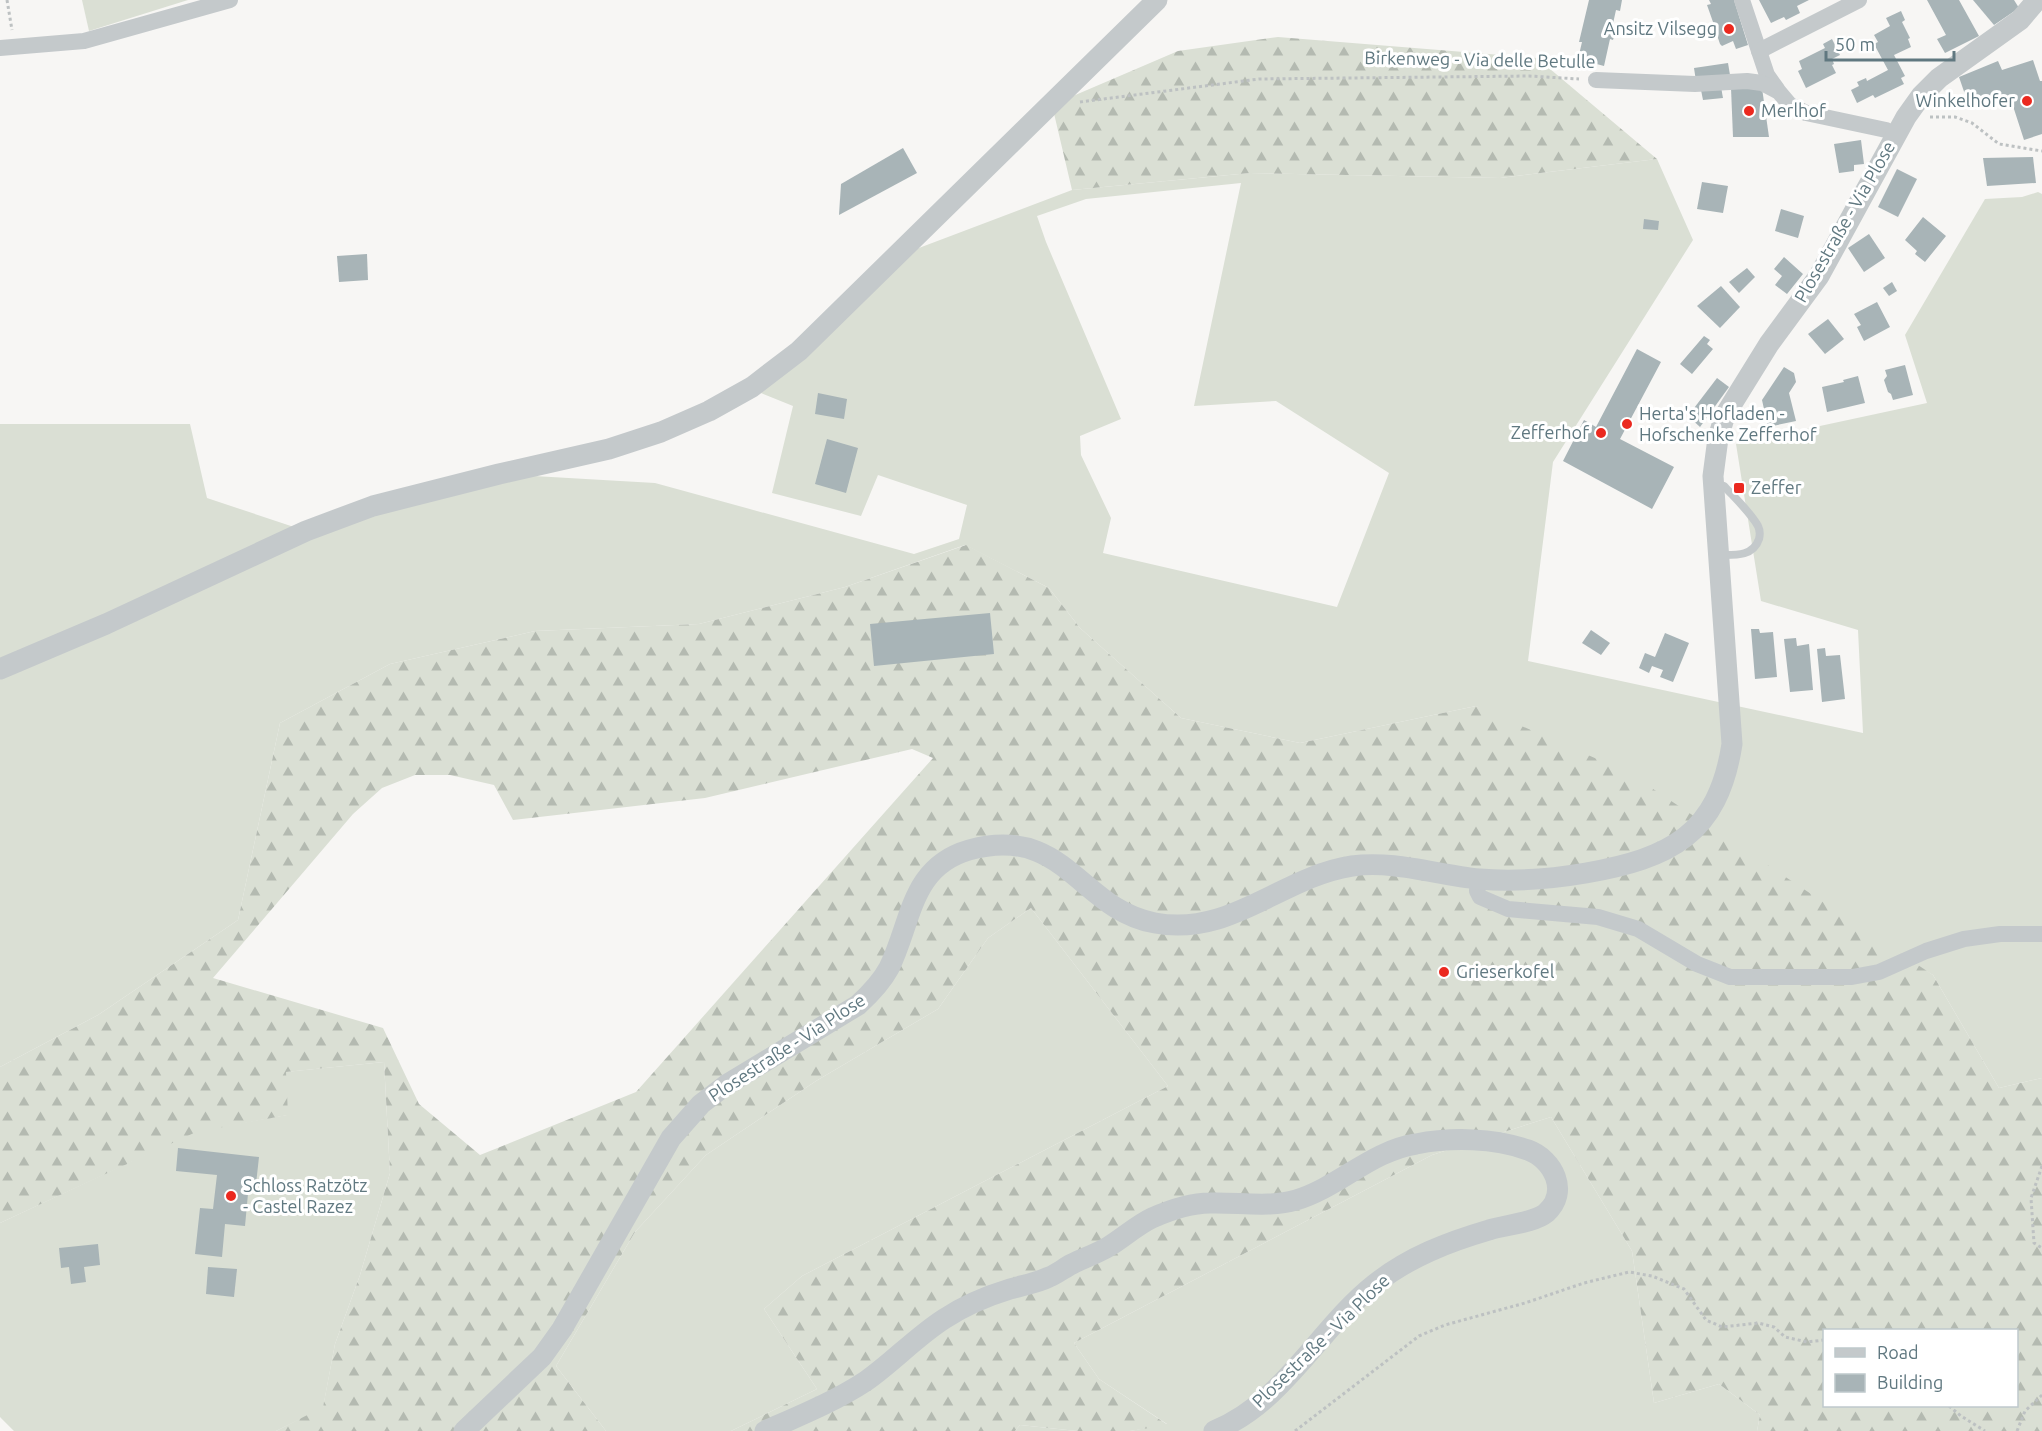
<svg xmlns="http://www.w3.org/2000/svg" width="2042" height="1431" font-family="Ubuntu,sans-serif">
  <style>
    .grass { fill: #dadfd4; fill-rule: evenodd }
    .forest { fill: url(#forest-firs); fill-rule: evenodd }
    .building { fill: #a8b4b7 }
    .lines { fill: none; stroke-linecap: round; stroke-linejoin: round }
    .path { stroke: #bdc1c2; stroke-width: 3; stroke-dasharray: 3 3; stroke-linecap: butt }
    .service { stroke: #c4c9cb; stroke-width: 8 }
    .minor { stroke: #c4c9cb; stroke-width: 16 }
    .tertiary { stroke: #c4c9cb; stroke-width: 21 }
    .poi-dot { fill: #eb291f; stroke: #fff; stroke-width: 2 }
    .labels { text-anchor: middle; stroke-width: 6; stroke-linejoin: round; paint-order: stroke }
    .poi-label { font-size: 18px; fill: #607880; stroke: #fff; text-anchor: start }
    .street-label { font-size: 18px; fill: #607880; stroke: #fff }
  </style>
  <defs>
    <pattern id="forest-firs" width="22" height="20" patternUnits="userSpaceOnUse" patternTransform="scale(1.5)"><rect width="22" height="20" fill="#dadfd4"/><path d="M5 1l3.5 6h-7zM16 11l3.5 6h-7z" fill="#b4bab1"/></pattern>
  </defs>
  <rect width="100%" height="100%" fill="#f7f6f4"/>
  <g class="grass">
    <polygon points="82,0 188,0 89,31"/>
    <path d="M1657 159 1693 240 1553 462 1528 661 1863 733 1858 630 1761 601 1736 444 1927 403 1905 335 1985 199 2022 197 2038 192 2042 194V1078L1999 1088 1933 975 1476 706 1300 743 1181 718 1080 628 1049 588 965 545 845 587 699 624 535 631 390 664 280 723 238 920 98 1015 0 1067V424H190L207 498 306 531 499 474 655 483 914 554 959 539 967 505 878 475 861 516 772 493 793 406 761 393 874 265 1072 190 1250 173 1500 178ZM1241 183 1194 406 1276 401 1389 473 1337 607 1103 553 1111 518 1081 455 1080 436 1121 419 1046 242 1037 216 1086 199Z"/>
    <polygon points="1031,908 1168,1086 802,1276 764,1309 817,1389 731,1431 606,1431 556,1366 635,1232 706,1155 816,1081 938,1009 988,938"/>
    <polygon points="384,1062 390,1173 360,1275 335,1344 323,1408 276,1431 14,1431 0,1417 0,1223 196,1131 287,1115 285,1072"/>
    <polygon points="1551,1117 1632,1251 1654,1403 1719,1384 1760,1415 1757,1431 1130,1431 1167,1424 1099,1379 1074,1343 1432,1155"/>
    <polygon points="1020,1425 1077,1431 1015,1431"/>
  </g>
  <g class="forest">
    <polygon points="1278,37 1537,58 1657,159 1500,178 1250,173 1072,190 1052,105 1178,51"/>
    <path d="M966 545 1049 588 1080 628 1181 718 1300 743 1476 706 1629 773 1933 975 1999 1088 2042 1078V1431H1757L1760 1415 1719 1384 1654 1403 1632 1251 1551 1117 1432 1155 1074 1343 1099 1379 1168 1425 1130 1431H1077L1020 1425 1015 1431H731L817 1389 764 1309 802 1276 1168 1086 1031 908 988 938 938 1009 816 1081 706 1155 635 1232 556 1366 606 1431H276L323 1407 335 1344 360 1275 390 1173 384 1062 286 1072 288 1115 196 1132 0 1223V1067L98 1015 238 920 280 723 390 664 535 631 699 624 845 587ZM912 749 933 758 636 1092 480 1155 419 1104 383 1028 213 978 353 814 382 788 415 775H450L494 785 513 820 705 798ZM1824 1330H2016V1406H1824Z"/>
  </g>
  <g class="building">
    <polygon points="1589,0 1622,0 1620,11 1616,10 1612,28 1616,29 1613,40 1610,39 1604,66 1578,59 1582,42 1579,42"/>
    <polygon points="1709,0 1734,0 1748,45 1736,49 1733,41 1722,46 1720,44 1717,35 1714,36 1712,31 1710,32 1708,24 1713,22 1707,5 1711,4"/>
    <polygon points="1759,0 1809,0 1797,6 1800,13 1786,20 1784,17 1771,23"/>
    <polygon points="1927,0 1959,0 1979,36 1945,53 1937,39 1946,35"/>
    <polygon points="1973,0 2014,0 2019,8 1994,25"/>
    <polygon points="1901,11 1905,20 1902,22 1910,38 1908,39 1911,47 1894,55 1905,76 1901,78 1904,84 1875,98 1873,95 1857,103 1851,90 1859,86 1857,82 1866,78 1867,81 1888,70 1874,44 1878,42 1874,35 1890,26 1886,18"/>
    <polygon points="1832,39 1840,55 1832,59 1834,64 1832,65 1836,73 1806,88 1798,71 1802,69 1799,61 1825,48 1823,44"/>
    <polygon points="2033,60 2040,81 2042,81 2042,134 2024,140 2013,106 2007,108 2003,96 1970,109 1959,77 1998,61 2002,70"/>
    <polygon points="1728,63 1730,75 1696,81 1694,68"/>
    <polygon points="1721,87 1723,98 1703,100 1701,90"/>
    <polygon points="1731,88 1762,88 1769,137 1733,137"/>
    <polygon points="1861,140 1864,164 1854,165 1854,171 1839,173 1834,144"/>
    <polygon points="903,148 917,173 839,215 841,184"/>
    <polygon points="2033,157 2036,183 1987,186 1983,158"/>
    <polygon points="1897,169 1917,179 1898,217 1878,207"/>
    <polygon points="1702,182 1728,186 1723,213 1697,209"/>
    <polygon points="1781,209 1804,216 1798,238 1775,231"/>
    <polygon points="1923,217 1946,236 1925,262 1915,254 1917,251 1905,240"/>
    <polygon points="1644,219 1659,221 1658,230 1643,229"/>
    <polygon points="1869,234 1885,258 1864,272 1848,248"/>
    <polygon points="367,254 368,280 339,282 337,256"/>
    <polygon points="1784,257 1803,274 1787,294 1775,285 1782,276 1774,269"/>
    <polygon points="1747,268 1755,277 1739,293 1729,282"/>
    <polygon points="1892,282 1897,291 1889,296 1883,288"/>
    <polygon points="1721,286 1740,307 1720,328 1697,306"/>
    <polygon points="1877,302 1890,327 1864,341 1857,327 1861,325 1854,314"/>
    <polygon points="1828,319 1844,339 1825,354 1808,334"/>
    <polygon points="1704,336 1710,340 1707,344 1713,349 1692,374 1680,364"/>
    <polygon points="1637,349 1661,362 1620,439 1674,467 1652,509 1563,461 1584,420 1596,427"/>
    <polygon points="1905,365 1913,395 1893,400 1891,394 1888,392 1884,380 1887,376 1885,370"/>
    <polygon points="1784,367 1794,373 1796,382 1789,393 1796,421 1768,427 1762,400"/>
    <polygon points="1858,376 1865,403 1827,412 1822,387 1844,382 1843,380"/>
    <polygon points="1717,378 1729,387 1700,427 1688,416"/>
    <polygon points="818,393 847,399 844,419 815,414"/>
    <polygon points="827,439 858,448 846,493 815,484"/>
    <polygon points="990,613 994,654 874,666 870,624"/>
    <polygon points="1751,629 1759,629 1760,633 1773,632 1777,677 1755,679"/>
    <polygon points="1591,630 1610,643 1601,655 1582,643"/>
    <polygon points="1665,633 1689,643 1673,682 1660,677 1663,670 1652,666 1649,673 1639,668 1645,653 1655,657"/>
    <polygon points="1796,638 1797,646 1809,644 1813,690 1790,692 1784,639"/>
    <polygon points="1825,648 1826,656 1840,655 1845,699 1822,702 1817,649"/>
    <polygon points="178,1148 259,1157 256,1184 249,1183 245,1226 225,1224 222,1257 195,1254 200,1208 213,1209 217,1175 176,1171"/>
    <polygon points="98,1244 100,1265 84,1267 86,1282 71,1284 69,1267 61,1268 59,1248"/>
    <polygon points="208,1267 237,1269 234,1297 206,1294"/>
  </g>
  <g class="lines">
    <g class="path">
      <polyline points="7,0 12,30"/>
      <polyline points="1080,102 1259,79 1529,76 1579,79"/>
      <polyline points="1930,117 1955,117 1972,123 1999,144 2042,151"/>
      <polyline points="2042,1166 2031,1198 2034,1243 2042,1248"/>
      <polyline points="1949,1406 1961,1416 1985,1431"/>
      <polyline points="1295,1431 1419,1336 1445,1325 1525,1303 1584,1283 1629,1272 1652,1276 1684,1289 1706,1320 1722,1327 1758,1323 1774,1327 1785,1337 1807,1342 1824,1340"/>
      <polyline points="2017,1431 2025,1411 2042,1395"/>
    </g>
    <path class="service" d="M1715 485 1724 486C1734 497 1751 513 1758 526 1760 530 1760 535 1759 539 1753 557 1734 555 1719 555"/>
    <g class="minor">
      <polyline points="1742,0 1767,75 1777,89"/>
      <polyline points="0,48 84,41 230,0"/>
      <polyline points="1759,51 1859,0"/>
      <polyline points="1596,80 1695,84 1747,81 1762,83 1779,92 1790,105 1806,113 1886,130 1895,135"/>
      <polyline points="1478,879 1477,891 1480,897 1508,909 1598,917 1638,929 1697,964 1730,977 1852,977 1879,972 1926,951 1964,939 2000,934 2042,934"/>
    </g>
    <g class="tertiary">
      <polyline points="0,669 106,624 306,531 373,506 499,474 609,449 661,432 709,411 752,387 799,351 1157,0"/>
      <path d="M464 1431 542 1357 562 1329 671 1138 701 1104 726 1085 858 1005C870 994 881 983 889 968 912 922 910 867 969 850 1065 823 1080 910 1155 923 1231 937 1281 877 1352 866 1394 860 1437 875 1479 879 1515 882 1551 879 1586 873 1670 858 1718 835 1732 744L1713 476 1718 438 1725 415 1769 344 1819 276 1906 117 1921 96 1939 78 2020 20 2037 0"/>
      <path d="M765 1431C799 1416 834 1402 866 1381 893 1362 916 1337 944 1319 965 1305 987 1296 1010 1289 1023 1285 1037 1283 1049 1277 1057 1274 1064 1268 1072 1264 1084 1258 1096 1254 1108 1247 1123 1238 1137 1225 1152 1218 1170 1210 1191 1203 1210 1203 1238 1202 1269 1208 1296 1200 1339 1187 1371 1151 1416 1144 1452 1137 1494 1138 1528 1150 1553 1159 1570 1192 1546 1213 1534 1223 1504 1225 1489 1230 1448 1242 1409 1257 1375 1284 1319 1328 1284 1403 1214 1431"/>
    </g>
  </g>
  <g class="poi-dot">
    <circle cx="1729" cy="29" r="6"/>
    <circle cx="2027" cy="101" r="6"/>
    <circle cx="1749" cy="111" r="6"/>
    <circle cx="1627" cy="424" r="6"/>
    <circle cx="1601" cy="433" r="6"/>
    <rect x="1733" y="482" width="12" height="12" rx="3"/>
    <circle cx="1444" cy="972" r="6"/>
    <circle cx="231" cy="1196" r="6"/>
  </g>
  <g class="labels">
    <g class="poi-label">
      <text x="1717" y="35" text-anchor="end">Ansitz Vilsegg</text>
      <text x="2015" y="107" text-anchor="end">Winkelhofer</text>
      <text x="1761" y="117">Merlhof</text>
      <text x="1639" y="420">Herta's Hofladen -<tspan x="1639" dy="21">Hofschenke Zefferhof</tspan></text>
      <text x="1589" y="439" text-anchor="end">Zefferhof</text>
      <text x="1751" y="494">Zeffer</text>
      <text x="1456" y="978">Grieserkofel</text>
      <text x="243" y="1192">Schloss Ratzötz<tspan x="243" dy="21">- Castel Razez</tspan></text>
    </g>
    <g class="street-label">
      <text transform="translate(1480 60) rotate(1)" y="6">Birkenweg - Via delle Betulle</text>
      <text transform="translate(1845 222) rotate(-60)" y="6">Plosestraße - Via Plose</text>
      <text transform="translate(787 1048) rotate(-33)" y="6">Plosestraße - Via Plose</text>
      <text transform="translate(1321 1341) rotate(-44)" y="6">Plosestraße - Via Plose</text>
    </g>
  </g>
  <rect x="1823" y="1329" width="195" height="78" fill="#ffffff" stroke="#bfc9cc" stroke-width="1.5"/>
  <rect x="1835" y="1348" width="30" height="9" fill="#c4c9cb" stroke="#bfc9cc" stroke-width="1.5"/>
  <text x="1877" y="1359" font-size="18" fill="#607880">Road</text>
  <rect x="1835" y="1374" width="30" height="18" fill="#a8b4b7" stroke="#bfc9cc" stroke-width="1.5"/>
  <text x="1877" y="1389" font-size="18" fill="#607880">Building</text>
  <path d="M1826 51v9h128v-9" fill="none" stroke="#607880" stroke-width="3"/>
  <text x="1835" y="51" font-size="18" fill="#607880" stroke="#ffffff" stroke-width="4.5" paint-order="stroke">50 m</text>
</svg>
